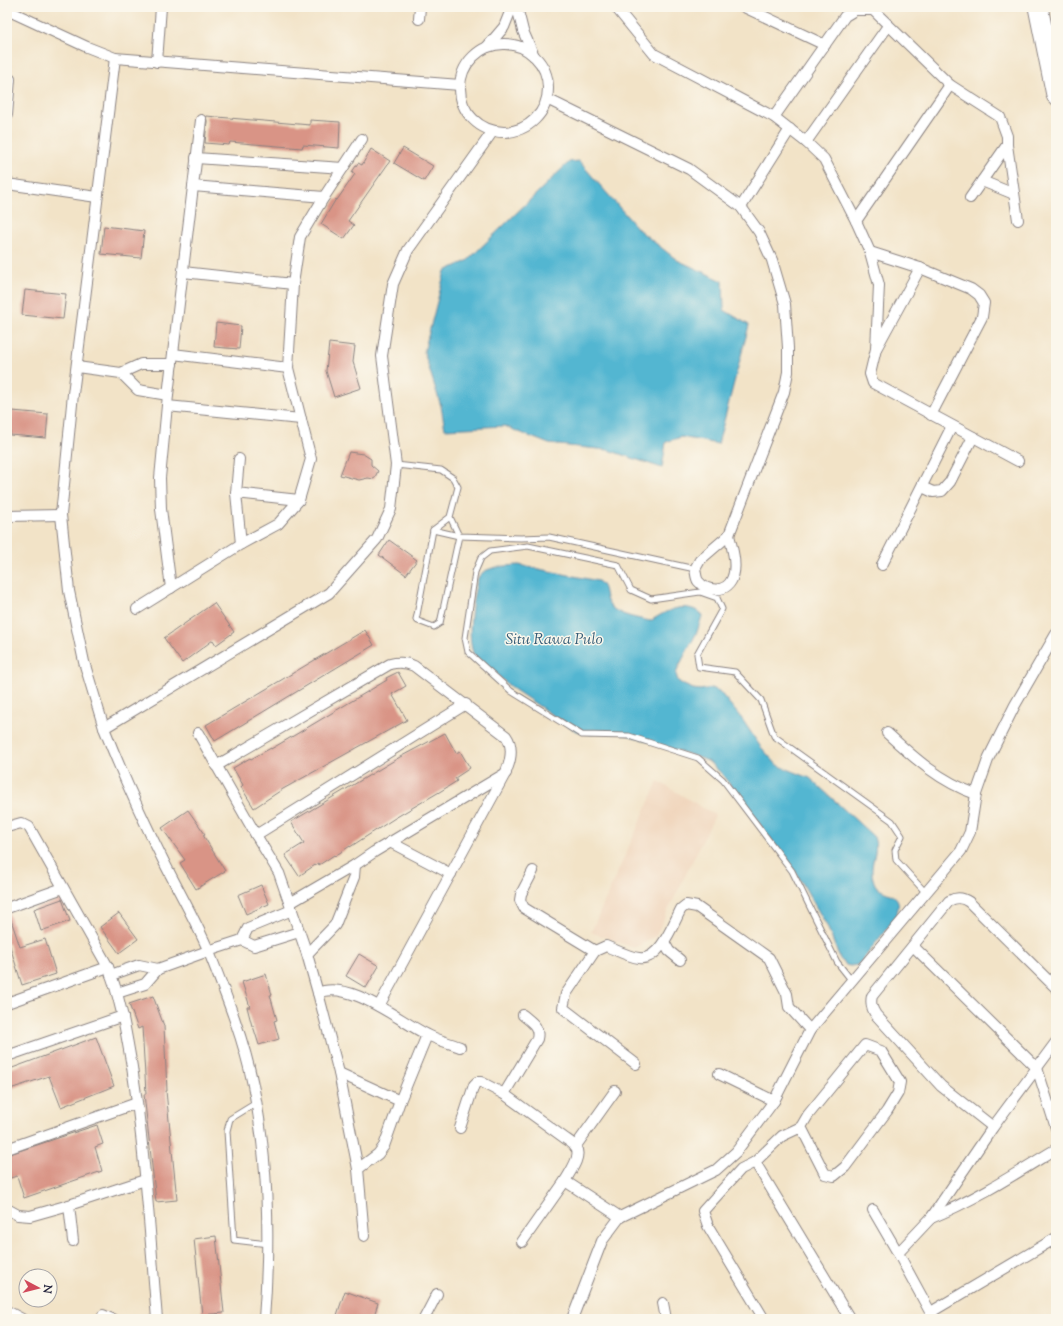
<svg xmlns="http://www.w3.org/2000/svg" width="1063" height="1326" font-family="'Sorts Mill Goudy',serif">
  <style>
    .built { fill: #f0d5bc }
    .water { fill: #53b6d1; stroke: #3a6c86 }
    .building { fill: #d99486 }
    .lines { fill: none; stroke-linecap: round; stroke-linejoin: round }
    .lane-casing { stroke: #8a8281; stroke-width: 7 }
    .street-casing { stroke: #8a8281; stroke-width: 12 }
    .highway-casing { stroke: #8a8281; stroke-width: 21 }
    .lane { stroke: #fff; stroke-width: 5 }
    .street { stroke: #fff; stroke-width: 10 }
    .highway { stroke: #fff; stroke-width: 19 }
    .labels { text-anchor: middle; stroke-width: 3; stroke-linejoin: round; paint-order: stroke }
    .water-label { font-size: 16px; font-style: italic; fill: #365d77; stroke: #fbf7ec }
  </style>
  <rect width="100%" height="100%" fill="#fbf7ec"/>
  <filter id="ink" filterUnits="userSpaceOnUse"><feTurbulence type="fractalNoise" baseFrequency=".025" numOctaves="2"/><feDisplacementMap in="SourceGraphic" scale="8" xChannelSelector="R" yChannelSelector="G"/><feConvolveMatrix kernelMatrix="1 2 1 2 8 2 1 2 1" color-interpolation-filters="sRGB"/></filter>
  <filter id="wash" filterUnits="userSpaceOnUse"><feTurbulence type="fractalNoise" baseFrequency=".012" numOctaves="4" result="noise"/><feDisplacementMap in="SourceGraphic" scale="16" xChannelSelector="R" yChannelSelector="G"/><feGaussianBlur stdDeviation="0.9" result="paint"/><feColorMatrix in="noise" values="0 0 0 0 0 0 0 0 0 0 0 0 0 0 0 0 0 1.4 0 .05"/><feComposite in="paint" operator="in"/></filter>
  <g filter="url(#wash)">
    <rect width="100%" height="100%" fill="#f2e3c7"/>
    <polygon class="built" points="658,781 715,815 655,937 634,948 591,932"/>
    <g class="water">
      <polygon points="579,161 639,230 677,260 723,281 724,310 749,325 718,444 681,437 666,442 662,468 608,450 549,444 504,426 445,429 441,406 424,352 445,271 467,261 569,162"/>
      <path d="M519 565 598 581C606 586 604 593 607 601 613 615 637 618 650 621 667 611 682 601 701 613L702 616 697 632 679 666 676 674 678 681 684 685 693 689 700 690 712 688 719 691 742 719 760 746 777 765 810 778 874 837C880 853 867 864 874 882 880 899 908 887 895 918L861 962 857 965 850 966 846 965 840 959 827 926 797 874 721 773 708 761 700 758 619 732 605 731 591 734 576 731 512 688 475 656C465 643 473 590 479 576 487 566 506 566 519 565Z"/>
    </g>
    <g id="blocks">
      <g class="building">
        <polygon points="206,116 310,125 310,120 340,122 339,148 303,145 302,148 230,142 229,145 205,143 207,121"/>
        <polygon points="403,148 433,166 424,181 394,163"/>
        <polygon points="371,149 390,161 348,221 354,225 344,239 321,224 336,199 337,200 355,174 352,172 358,163 362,165"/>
        <polygon points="104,226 144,231 141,258 101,254"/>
        <polygon points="25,290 66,294 63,319 22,315"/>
        <polygon points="216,323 241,326 239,349 214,347"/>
        <polygon points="329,343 355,346 353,362 361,388 334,397 326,371"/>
        <polygon points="12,411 48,414 46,438 10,435"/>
        <polygon points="349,452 363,454 371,459 371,465 378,471 374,479 368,478 359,480 340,475"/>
        <polygon points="389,540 417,560 406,575 379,555"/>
        <polygon points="214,603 234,632 216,645 213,640 182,663 164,638"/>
        <polygon points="365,630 374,645 215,741 206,725"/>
        <polygon points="398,672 406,686 392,694 407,720 283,789 254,808 241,787 243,785 233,768 250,758 251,759 271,748 271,749 300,732 387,680 386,678"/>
        <polygon points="445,733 456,753 460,751 470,768 455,778 457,781 441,791 395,818 350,847 350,846 335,856 334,855 319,865 318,863 299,876 285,855 304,843 291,822 400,757"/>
        <polygon points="188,810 205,834 203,835 225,871 196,889 180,863 185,860 162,828"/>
        <polygon points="261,885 269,904 246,914 238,895"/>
        <polygon points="62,899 70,921 41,931 34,909"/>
        <polygon points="119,913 138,939 119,953 100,927"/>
        <polygon points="7,914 9,914 20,947 45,939 56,974 22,985 9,943 7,944"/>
        <polygon points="359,954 379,966 366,988 346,976"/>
        <polygon points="266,974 272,995 270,995 277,1020 274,1021 279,1039 259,1045 253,1026 252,1026 247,1007 250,1007 242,982"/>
        <polygon points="153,996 164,1026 167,1091 166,1091 177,1200 156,1202 144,1094 146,1094 145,1075 142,1027 138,1029 129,1004"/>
        <polygon points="96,1037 114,1086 61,1107 49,1076 7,1090 7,1070"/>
        <polygon points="97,1125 103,1144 95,1147 102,1171 24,1198 17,1176 7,1179 7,1155"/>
        <polygon points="216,1236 224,1313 202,1315 194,1239"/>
        <polygon points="345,1291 378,1303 373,1319 350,1319 337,1315"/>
      </g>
    </g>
  </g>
  <g filter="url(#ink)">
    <use href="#blocks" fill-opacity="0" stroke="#8a8281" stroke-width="1"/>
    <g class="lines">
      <defs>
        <g id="lane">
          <polyline points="396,465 441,470 453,478 458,487 450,517 433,530 417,615 416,619 418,621 434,627 440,623 459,536 450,517"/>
          <polyline points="433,530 459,536 521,538 549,537 695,569"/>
          <polyline points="852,981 837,962 792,871 723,780 698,758 629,736 582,735 511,691 468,652 465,638 475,572 481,558 490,551 528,546 618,565 631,590 651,599 700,592 717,598 722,609 697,654 699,667 735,672 761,700 774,736 892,821 902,836 895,850 896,860 926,893"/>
          <polyline points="256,1103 230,1119 227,1131 234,1240 268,1244"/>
        </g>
        <g id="street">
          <polyline points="517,7 523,31 534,56"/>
          <polyline points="618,7 618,10 654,54 774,117 806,142 824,159 856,221 870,252 879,285 876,349 870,374 873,383 1018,461"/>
          <polyline points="744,7 825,45"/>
          <polyline points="7,10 87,47 115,58 460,85"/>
          <polyline points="419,19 420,7"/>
          <circle cx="504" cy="88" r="44"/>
          <polyline points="487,47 504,27 512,7"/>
          <polyline points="115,58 73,394 61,515 69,591 84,662 104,728 329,593 377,539 391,509 396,465 382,356 393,284 408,250 493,131"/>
          <polyline points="157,62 161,7"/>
          <polyline points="547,99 689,169 741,207 759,232 772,260 785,304 788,348 788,372 784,392 729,535"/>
          <polyline points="7,115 10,79"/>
          <polyline points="774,117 845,16 855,10 873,10 950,85 1000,117 1007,136 1007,145"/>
          <polyline points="806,142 888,26"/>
          <polyline points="196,158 343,168"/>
          <polyline points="982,181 1014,194"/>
          <polyline points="7,184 97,197"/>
          <polyline points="193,186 324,197"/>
          <polyline points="970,198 1007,145 1018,220"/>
          <polyline points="741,207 790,129"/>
          <polyline points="856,221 950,85"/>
          <polyline points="870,252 920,268 971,289 979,295 984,303 982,317 931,415"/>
          <polyline points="183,272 293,284"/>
          <polyline points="877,347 920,268"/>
          <polyline points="173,354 288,368"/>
          <polyline points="77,367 121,373 141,364 172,364"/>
          <polyline points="121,373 138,390 168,395"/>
          <polyline points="167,406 301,419"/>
          <polyline points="239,459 236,493 241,544"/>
          <polyline points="922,487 933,492 942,491 950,482 973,437"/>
          <polyline points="236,493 299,500"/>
          <polyline points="7,516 61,515"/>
          <path d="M729 535C732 548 738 566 732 579 726 593 707 592 698 581 696 578 696 573 695 569L700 560Z"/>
          <polyline points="882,565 952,426"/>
          <polyline points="171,588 161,509 160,478 168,395 201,120"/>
          <polyline points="137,609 241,544 278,524 299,500 311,459 288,368 293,284 300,237 324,197 362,139"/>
          <path d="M104 728C122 774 142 818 164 862 179 892 196 921 209 952 226 995 244 1040 253 1085 269 1162 270 1242 264 1319"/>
          <polyline points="198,733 256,835 279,873 307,954 318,993 339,1073 358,1169 364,1236"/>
          <path d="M887 733C914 758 941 782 976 794"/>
          <path d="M216 766 390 664C398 662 406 662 414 666L506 736C514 747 511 760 506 772L379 1006"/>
          <path d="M7 827 21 823 29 827 108 967C121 999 126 1033 132 1067 145 1151 150 1235 157 1319"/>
          <polyline points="256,835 466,704"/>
          <polyline points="390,842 451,874"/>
          <polyline points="533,871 521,894 520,900 524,908 595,951"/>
          <polyline points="290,903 355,865 374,852 506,773"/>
          <polyline points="7,908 63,888"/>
          <polyline points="242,940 248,928 292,910"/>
          <polyline points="664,942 669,951 680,960"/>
          <polyline points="913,946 1037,1068 1056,1128"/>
          <polyline points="307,954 335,925 354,877 355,865"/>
          <polyline points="111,975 139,965 158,969"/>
          <polyline points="117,993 145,984 158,969 208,951 242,940 254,946 299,932"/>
          <path d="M318 993C350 979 400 1022 428 1035 438 1040 449 1043 460 1047"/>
          <polyline points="7,1003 108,967"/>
          <polyline points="7,1056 123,1016"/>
          <path d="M636 1064 563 1008 566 994 595 951 606 946C616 950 629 957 639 958 660 961 673 924 681 909L686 905 697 907 769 958 787 994 789 1007 810 1030"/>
          <polyline points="339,1073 400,1101"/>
          <polyline points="719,1074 774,1101"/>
          <path d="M504 1094 537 1039C540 1026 531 1022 523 1015"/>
          <path d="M993 1127 941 1086 876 1015C872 1009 870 1004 872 996L949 901C956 897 962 897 969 902L1056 988"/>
          <path d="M460 1128 474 1085 477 1082H481L504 1094 566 1139C569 1141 574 1144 576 1148 582 1157 569 1173 565 1181L620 1217"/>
          <polyline points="575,1147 615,1091"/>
          <polyline points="7,1149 137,1103"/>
          <polyline points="755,1162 850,1319"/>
          <polyline points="358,1169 378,1154 384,1146 400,1101 427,1035"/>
          <polyline points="69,1205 73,1241"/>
          <polyline points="7,1209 18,1215 30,1216 69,1205 145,1180"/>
          <polyline points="873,1210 898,1253 934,1319"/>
          <path d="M931 1218C975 1200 1015 1174 1056 1149"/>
          <polyline points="522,1242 565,1181"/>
          <polyline points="898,1253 931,1218 993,1127 1056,1042"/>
          <polyline points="663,1303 666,1319"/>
          <polyline points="7,1311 22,1319"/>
          <polyline points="931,1312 1056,1238"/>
          <polyline points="103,1315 112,1319"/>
          <polyline points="424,1319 437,1294"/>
          <polyline points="572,1319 602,1241 620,1217 716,1170 736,1152 774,1101 810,1030 961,851 970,832 976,794 989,757 1015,705 1056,634"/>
          <polyline points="764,1319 708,1226 703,1211 741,1169 755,1162 782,1136 801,1127 808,1115 865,1045 881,1051 900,1082 898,1093 887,1111 845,1167 834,1176 825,1174 801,1127"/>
        </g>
        <polyline id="highway" points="1038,7 1056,95"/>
      </defs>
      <use href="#lane" class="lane-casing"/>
      <use href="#street" class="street-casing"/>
      <use href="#highway" class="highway-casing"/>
      <use href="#lane" class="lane"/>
      <use href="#street" class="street"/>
      <use href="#highway" class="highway"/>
    </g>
  </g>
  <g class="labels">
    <g class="water-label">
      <text x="554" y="644">Situ Rawa Pulo</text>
    </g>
  </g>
  <rect width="1063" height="1326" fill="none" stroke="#fbf7ec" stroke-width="24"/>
  <g transform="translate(38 1288) rotate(97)"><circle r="19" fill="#fbf7ec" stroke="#a4a2a5"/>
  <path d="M0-3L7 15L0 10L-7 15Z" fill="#d1495b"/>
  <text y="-6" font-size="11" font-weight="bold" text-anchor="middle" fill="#22223b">N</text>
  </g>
</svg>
